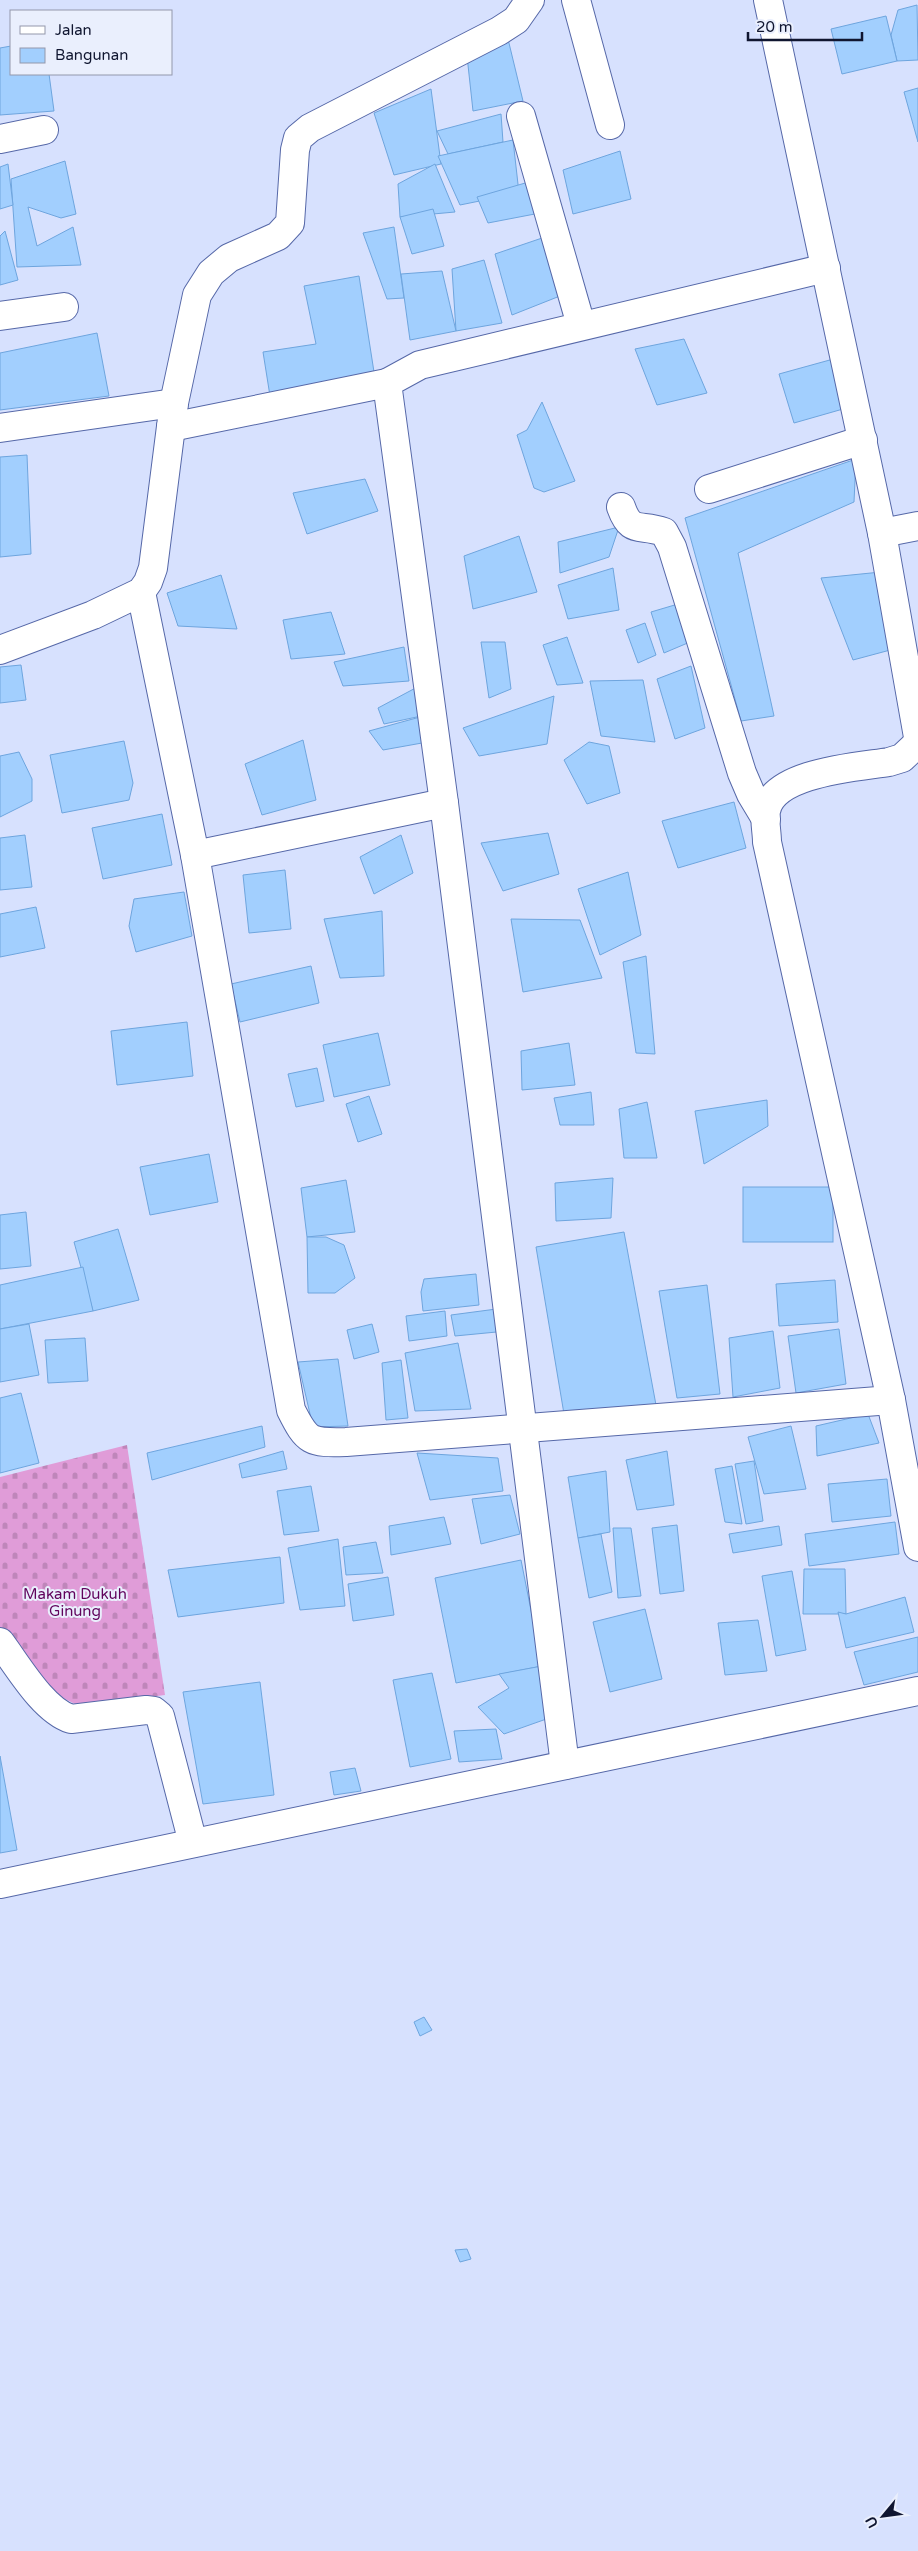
<svg xmlns="http://www.w3.org/2000/svg" width="918" height="2551" font-family="'Varela Round',sans-serif">
  <style>
    .cemetery { fill: url(#cemetery-stones) }
    .building { fill: #a2cffe; stroke: #6ea5de }
    .lines { fill: none; stroke-linecap: round; stroke-linejoin: round }
    .minor-casing { stroke: #5668a8; stroke-width: 30 }
    .minor { stroke: #fff; stroke-width: 28 }
    .labels { text-anchor: middle; stroke-width: 4; stroke-linejoin: round; paint-order: stroke }
    .park-label { font-size: 15px; fill: #60035c; stroke: #eaeffd }
  </style>
  <defs>
    <pattern id="cemetery-stones" width="16" height="16" patternUnits="userSpaceOnUse" patternTransform="scale(1.25)"><rect width="16" height="16" fill="#e09cd8"/><path d="M2 7V4a2 2 0 0 1 4 0v3zM10 15v-3a2 2 0 0 1 4 0v3z" fill="#bf86ba"/></pattern>
  </defs>
  <rect width="100%" height="100%" fill="#d7e1fe"/>
  <polygon class="cemetery" points="127,1445 165,1695 79,1706 55,1694 0,1630 0,1477"/>
  <g class="building">
    <polygon points="917,5 918,60 897,61 891,35 898,10"/>
    <polygon points="886,16 897,61 842,74 831,29"/>
    <polygon points="508,39 523,101 473,111 467,56"/>
    <polygon points="11,46 11,74 49,74 54,111 0,115 0,48"/>
    <polygon points="918,88 918,142 904,92"/>
    <polygon points="431,89 441,164 394,175 374,113"/>
    <polygon points="501,114 503,142 448,154 437,131"/>
    <polygon points="513,140 519,193 460,205 438,156"/>
    <polygon points="620,151 631,199 573,214 563,170"/>
    <polygon points="65,161 76,214 61,218 28,207 37,246 73,227 81,265 17,267 11,179"/>
    <polygon points="8,164 13,205 0,209 0,167"/>
    <polygon points="435,164 455,212 400,217 398,184"/>
    <polygon points="539,179 540,213 488,223 477,197"/>
    <polygon points="433,209 444,246 412,254 400,217"/>
    <polygon points="394,227 404,298 387,299 363,233"/>
    <polygon points="5,231 18,280 0,285 0,236"/>
    <polygon points="548,236 565,294 512,315 495,254"/>
    <polygon points="484,260 502,323 456,331 452,269"/>
    <polygon points="442,271 456,331 410,340 401,274"/>
    <polygon points="359,276 374,372 270,396 263,352 316,344 304,286"/>
    <polygon points="97,333 109,396 0,410 0,353"/>
    <polygon points="684,339 707,393 657,405 635,349"/>
    <polygon points="837,358 843,409 794,423 779,374"/>
    <polygon points="542,402 575,481 544,492 534,488 517,435 527,430"/>
    <polygon points="27,455 31,554 0,557 0,457"/>
    <polygon points="856,459 854,502 738,553 774,716 741,721 685,518"/>
    <polygon points="365,479 378,511 307,534 293,493"/>
    <polygon points="619,527 609,557 560,573 558,542"/>
    <polygon points="519,536 537,592 473,609 464,556"/>
    <polygon points="613,568 619,610 568,619 558,585"/>
    <polygon points="881,572 894,649 853,660 821,578"/>
    <polygon points="221,575 237,629 178,626 167,593"/>
    <polygon points="678,604 690,642 664,653 651,612"/>
    <polygon points="331,612 345,654 291,659 283,620"/>
    <polygon points="645,623 656,655 638,663 626,630"/>
    <polygon points="567,637 583,683 557,685 543,645"/>
    <polygon points="481,642 505,642 511,689 489,698"/>
    <polygon points="404,647 409,681 343,686 334,662"/>
    <polygon points="21,665 26,700 0,703 0,667"/>
    <polygon points="691,666 705,728 675,739 657,679"/>
    <polygon points="643,680 655,742 601,736 590,681"/>
    <polygon points="423,684 426,715 384,724 378,708"/>
    <polygon points="554,696 547,744 479,756 463,728"/>
    <polygon points="420,717 422,743 383,750 369,731"/>
    <polygon points="303,740 316,800 262,815 245,764"/>
    <polygon points="124,741 133,783 129,800 62,813 50,755"/>
    <polygon points="589,742 609,746 620,793 587,804 564,760"/>
    <polygon points="19,752 32,779 32,801 0,817 0,756"/>
    <polygon points="734,802 746,848 678,868 662,821"/>
    <polygon points="162,814 172,865 103,879 92,828"/>
    <polygon points="548,833 559,874 503,891 481,843"/>
    <polygon points="25,835 32,887 0,890 0,838"/>
    <polygon points="401,835 413,873 374,894 360,857"/>
    <polygon points="285,870 291,929 249,933 243,875"/>
    <polygon points="628,872 641,935 600,955 578,889"/>
    <polygon points="184,892 192,936 136,952 129,926 134,899"/>
    <polygon points="36,907 45,948 0,957 0,914"/>
    <polygon points="382,911 384,976 340,978 324,919"/>
    <polygon points="511,919 580,920 602,978 523,992"/>
    <polygon points="646,956 655,1054 636,1053 623,962"/>
    <polygon points="311,966 319,1003 240,1022 231,984"/>
    <polygon points="187,1022 193,1076 117,1085 111,1031"/>
    <polygon points="378,1033 390,1085 334,1097 323,1045"/>
    <polygon points="569,1043 575,1085 522,1090 521,1051"/>
    <polygon points="317,1068 324,1101 296,1107 288,1074"/>
    <polygon points="591,1092 594,1125 560,1125 554,1098"/>
    <polygon points="369,1096 382,1134 358,1142 346,1104"/>
    <polygon points="767,1100 768,1126 704,1164 695,1111"/>
    <polygon points="647,1102 657,1158 624,1158 619,1109"/>
    <polygon points="209,1154 218,1202 150,1215 140,1167"/>
    <polygon points="613,1178 611,1218 556,1221 555,1183"/>
    <polygon points="346,1180 355,1232 307,1237 301,1188"/>
    <rect x="743" y="1187" width="90" height="55"/>
    <polygon points="26,1212 31,1266 0,1269 0,1215"/>
    <polygon points="118,1229 139,1300 93,1311 74,1242"/>
    <polygon points="624,1232 656,1405 564,1414 536,1247"/>
    <polygon points="307,1237 326,1237 344,1245 355,1278 335,1293 308,1293"/>
    <polygon points="83,1267 93,1311 0,1329 0,1285"/>
    <polygon points="476,1274 479,1305 423,1311 421,1292 424,1279"/>
    <polygon points="835,1280 838,1322 779,1326 776,1284"/>
    <polygon points="707,1285 720,1394 677,1398 659,1291"/>
    <polygon points="504,1308 507,1331 455,1336 451,1315"/>
    <polygon points="445,1311 447,1336 409,1341 406,1316"/>
    <polygon points="29,1324 39,1375 0,1382 0,1329"/>
    <polygon points="372,1324 379,1352 354,1359 347,1330"/>
    <polygon points="839,1329 846,1384 796,1393 788,1336"/>
    <polygon points="773,1331 780,1388 733,1397 729,1338"/>
    <polygon points="85,1338 88,1381 48,1383 45,1340"/>
    <polygon points="458,1343 471,1409 415,1411 405,1353"/>
    <polygon points="338,1359 348,1426 313,1427 298,1362"/>
    <polygon points="401,1360 408,1418 386,1420 382,1363"/>
    <polygon points="21,1393 39,1463 0,1473 0,1398"/>
    <polygon points="868,1414 879,1443 817,1456 816,1426"/>
    <polygon points="262,1426 265,1447 152,1480 147,1453"/>
    <polygon points="791,1426 806,1489 764,1494 748,1437"/>
    <polygon points="283,1451 287,1469 242,1478 239,1464"/>
    <polygon points="667,1451 674,1505 637,1510 626,1460"/>
    <polygon points="417,1453 498,1458 503,1491 430,1500"/>
    <polygon points="754,1461 763,1521 746,1524 735,1464"/>
    <polygon points="732,1466 742,1524 725,1522 715,1469"/>
    <polygon points="606,1471 610,1532 578,1538 568,1477"/>
    <polygon points="887,1479 891,1516 832,1522 828,1484"/>
    <polygon points="311,1486 319,1531 284,1535 277,1491"/>
    <polygon points="510,1495 520,1534 481,1544 472,1499"/>
    <polygon points="444,1517 451,1544 391,1555 389,1526"/>
    <polygon points="895,1522 899,1554 809,1566 805,1534"/>
    <polygon points="677,1525 684,1591 660,1594 652,1528"/>
    <polygon points="779,1526 782,1545 733,1553 729,1534"/>
    <polygon points="613,1528 631,1528 641,1596 618,1598"/>
    <polygon points="601,1534 612,1592 589,1598 578,1538"/>
    <polygon points="338,1539 345,1606 300,1610 288,1548"/>
    <polygon points="376,1542 383,1573 346,1575 343,1547"/>
    <polygon points="280,1557 284,1603 178,1617 168,1570"/>
    <polygon points="521,1560 542,1666 456,1683 435,1578"/>
    <polygon points="804,1569 845,1569 846,1614 803,1614"/>
    <polygon points="792,1571 806,1650 776,1656 762,1576"/>
    <polygon points="388,1577 394,1615 353,1621 348,1584"/>
    <polygon points="905,1597 914,1632 846,1648 838,1612 846,1614"/>
    <polygon points="645,1609 662,1679 610,1692 593,1622"/>
    <polygon points="758,1620 767,1671 725,1675 718,1623"/>
    <polygon points="918,1637 918,1672 864,1685 854,1652"/>
    <polygon points="542,1666 552,1717 504,1734 478,1707 509,1688 499,1674"/>
    <polygon points="432,1673 451,1759 410,1767 393,1680"/>
    <polygon points="260,1682 274,1795 203,1804 183,1692"/>
    <polygon points="496,1729 502,1759 459,1762 454,1731"/>
    <polygon points="0,1756 17,1850 0,1853"/>
    <polygon points="355,1768 361,1791 334,1795 330,1772"/>
    <polygon points="424,2017 432,2030 420,2036 414,2022"/>
    <polygon points="467,2249 471,2259 460,2262 455,2250"/>
  </g>
  <g class="lines">
    <defs>
      <g id="minor">
        <polyline points="576,0 610,125"/>
        <polyline points="768,0 882,533"/>
        <polyline points="521,116 581,325"/>
        <polyline points="0,139 44,130"/>
        <polyline points="0,316 64,307"/>
        <polyline points="171,427 387,383"/>
        <polyline points="0,428 174,403"/>
        <polyline points="709,489 863,440"/>
        <path d="M621 507C631 535 639 523 664 532L672 547 742 773 751 794 766 819"/>
        <polyline points="918,526 882,533 918,737"/>
        <path d="M141 592 195 855 291 1410C307 1442 310 1443 346 1442L891 1400"/>
        <polyline points="0,650 93,615 141,592 148,582 153,568 174,403 197,295 211,273 229,258 278,236 290,223 295,150 298,138 310,128 499,31 516,20 530,0"/>
        <path d="M918 743 902 758 889 762C858 767 773 772 766 811 764 820 767 832 767 842L891 1400 918 1547"/>
        <polyline points="195,855 444,803"/>
        <path d="M0 1642C18 1666 43 1710 71 1719L146 1710 154 1711 160 1716 193 1843"/>
        <polyline points="565,1765 444,803 387,383 420,365 826,268"/>
        <polyline points="0,1884 918,1691"/>
      </g>
    </defs>
    <use href="#minor" class="minor-casing"/>
    <use href="#minor" class="minor"/>
  </g>
  <g class="labels">
    <g class="park-label">
      <text x="75" y="1599">Makam Dukuh<tspan x="75" dy="17">Ginung</tspan></text>
    </g>
  </g>
  <rect x="10" y="10" width="162" height="65" fill="#eaeffd" stroke="#9398ab"/>
  <rect x="20" y="26" width="25" height="8" fill="#ffffff" stroke="#9398ab"/>
  <text x="55" y="35" font-size="15" fill="#101630">Jalan</text>
  <rect x="20" y="48" width="25" height="15" fill="#a2cffe" stroke="#9398ab"/>
  <text x="55" y="60" font-size="15" fill="#101630">Bangunan</text>
  <g transform="translate(883 2516) rotate(241)" stroke="#eaeffd" stroke-width="4" paint-order="stroke">
  <path d="M0-4L9 19L0 12L-9 19Z" fill="#101630"/>
  <text y="-8" font-size="14" font-weight="bold" text-anchor="middle" fill="#101630">U</text>
  </g>
  <path d="M748 32v8h114v-8" fill="none" stroke="#101630" stroke-width="2.5"/>
  <text x="756" y="32" font-size="15" fill="#101630" stroke="#eaeffd" stroke-width="4" paint-order="stroke">20 m</text>
</svg>
